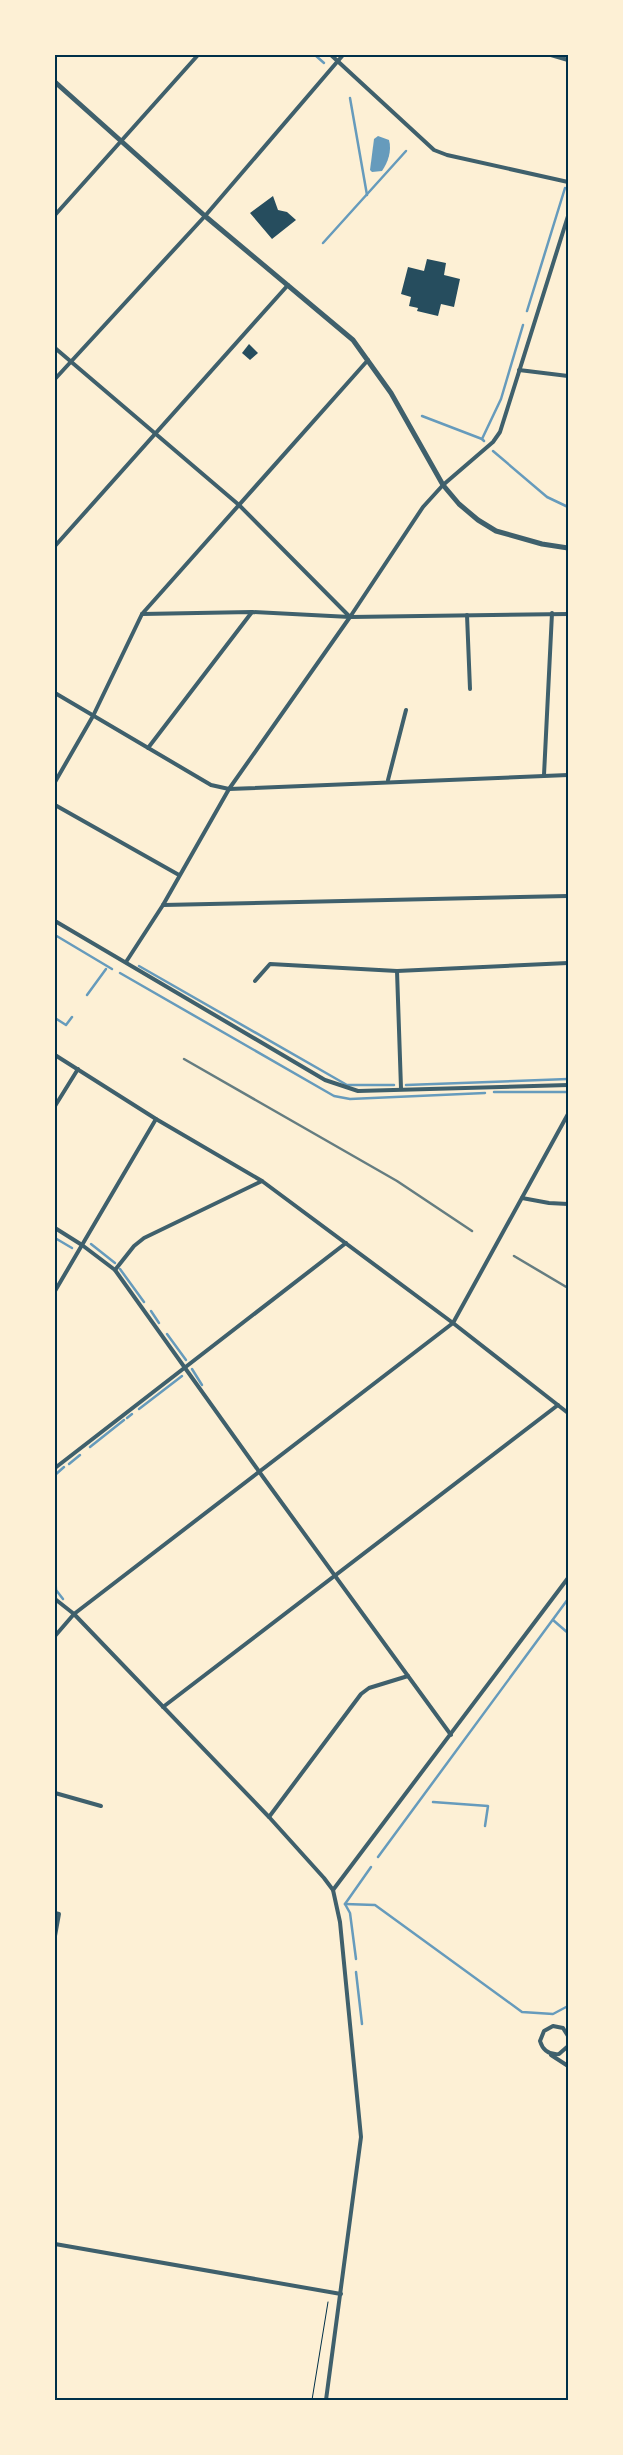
<svg xmlns="http://www.w3.org/2000/svg" width="623" height="2455" font-family="'Work Sans',sans-serif">
  <style>
    .water { fill: #669bbc }
    .lines { fill: none; stroke-linecap: round; stroke-linejoin: round }
    .stream { stroke: #669bbc; stroke-width: 2.5 }
    .building { fill: #264d5e }
    .path { stroke: #003049; stroke-width: 1 }
    .minor { stroke: #3f606c; stroke-width: 4 }
    .tertiary { stroke: #3f606c; stroke-width: 5 }
    .rail { stroke: #657d81; stroke-width: 2.5 }
    .neatline { fill: none; stroke: #003049; stroke-width: 2 }
  </style>
  <rect width="100%" height="100%" fill="#fdf0d5"/>
  <path class="water" d="M378 136 389 140C392 151 388 162 382 171L372 172 370 170 374 139Z"/>
  <g class="lines">
    <g class="stream">
      <polyline points="315,55 324,63"/>
      <polyline points="350,98 367,195"/>
      <polyline points="323,243 406,151"/>
      <polyline points="527,311 565,188"/>
      <polyline points="422,416 482,439"/>
      <polyline points="484,441 482,439 501,399 523,325"/>
      <polyline points="493,451 547,497 568,507"/>
      <polyline points="55,935 112,969"/>
      <polyline points="139,966 347,1085 394,1085"/>
      <polyline points="120,973 334,1096 350,1099 485,1093"/>
      <polyline points="87,995 106,969"/>
      <polyline points="55,1018 66,1025 72,1017"/>
      <polyline points="406,1085 568,1079"/>
      <polyline points="494,1092 568,1092"/>
      <polyline points="55,1238 72,1248"/>
      <polyline points="91,1244 115,1263"/>
      <polyline points="120,1269 144,1302"/>
      <polyline points="151,1311 159,1323"/>
      <polyline points="167,1334 186,1360"/>
      <polyline points="192,1369 202,1385"/>
      <polyline points="139,1409 182,1376"/>
      <polyline points="127,1418 132,1414"/>
      <polyline points="90,1447 124,1420"/>
      <polyline points="69,1464 80,1455"/>
      <polyline points="55,1475 64,1467"/>
      <polyline points="55,1573 56,1590 63,1599"/>
      <polyline points="553,1620 568,1633"/>
      <polyline points="433,1802 488,1806 485,1826"/>
      <polyline points="378,1857 568,1599"/>
      <polyline points="345,1904 375,1905 522,2012 553,2014 568,2006"/>
      <polyline points="345,1904 350,1913 356,1959"/>
      <polyline points="345,1904 371,1867"/>
      <polyline points="356,1972 362,2024"/>
    </g>
  </g>
  <g class="building">
    <polygon points="273,196 278,210 287,212 296,220 272,239 250,213"/>
    <polygon points="427,259 446,263 444,275 460,279 454,307 441,304 438,316 417,311 418,308 409,306 411,297 401,294 408,267 424,271"/>
    <polygon points="249,344 258,353 250,360 242,353"/>
  </g>
  <g class="lines">
    <polyline class="path" points="312,2400 328,2302"/>
    <g class="minor">
      <polyline points="331,55 434,150 447,155 568,182"/>
      <polyline points="551,55 568,60"/>
      <polyline points="55,215 198,55"/>
      <polyline points="55,348 239,505 350,617"/>
      <polyline points="519,370 568,376"/>
      <polyline points="55,379 205,216 343,55"/>
      <polyline points="55,546 288,285"/>
      <polyline points="142,614 252,612 350,617 568,614"/>
      <polyline points="467,615 470,689"/>
      <polyline points="55,693 211,785 229,789 568,775"/>
      <polyline points="148,748 252,612"/>
      <polyline points="544,775 552,613"/>
      <polyline points="388,780 406,710"/>
      <polyline points="55,782 93,716 142,614 368,360"/>
      <polyline points="55,805 179,875"/>
      <polyline points="163,905 568,896"/>
      <polyline points="55,921 325,1080 358,1091 568,1085"/>
      <polyline points="126,962 163,905 229,789 350,617 423,507 443,485 493,442 500,432 568,216"/>
      <polyline points="397,971 401,1088"/>
      <polyline points="255,981 270,964 397,971 568,963"/>
      <polyline points="55,1055 156,1119 262,1181 453,1323 568,1413"/>
      <polyline points="55,1106 78,1069"/>
      <polyline points="522,1198 549,1203 568,1204"/>
      <polyline points="55,1228 82,1245 115,1270 263,1477 451,1735"/>
      <polyline points="115,1270 134,1246 144,1238 262,1181"/>
      <polyline points="55,1291 156,1119"/>
      <polyline points="55,1468 346,1243"/>
      <polyline points="55,1599 74,1614 269,1817 324,1878 333,1890 340,1922 361,2137 326,2400"/>
      <polyline points="55,1636 74,1614 453,1323 568,1114"/>
      <polyline points="163,1707 558,1405"/>
      <polyline points="55,1793 101,1806"/>
      <polyline points="269,1817 361,1694 369,1688 408,1676"/>
      <polyline points="333,1890 568,1578"/>
      <polyline points="55,1913 59,1914 55,1936"/>
      <polyline points="568,2044 568,2052"/>
      <path d="M567 2047 559 2054C549 2055 543 2051 540 2041L544 2031 553 2026 563 2028 568 2036"/>
      <polyline points="551,2055 568,2066"/>
      <polyline points="55,2244 341,2294"/>
    </g>
    <polyline class="tertiary" points="55,82 205,216 353,340 391,393 443,485 459,504 478,520 496,531 542,544 568,548"/>
    <g class="rail">
      <polyline points="184,1059 397,1181 472,1231"/>
      <polyline points="514,1256 568,1288"/>
    </g>
  </g>
  <rect width="623" height="2455" fill="none" stroke="#fdf0d5" stroke-width="112"/>
  <rect x="56" y="56" width="511" height="2343" class="neatline"/>
</svg>
